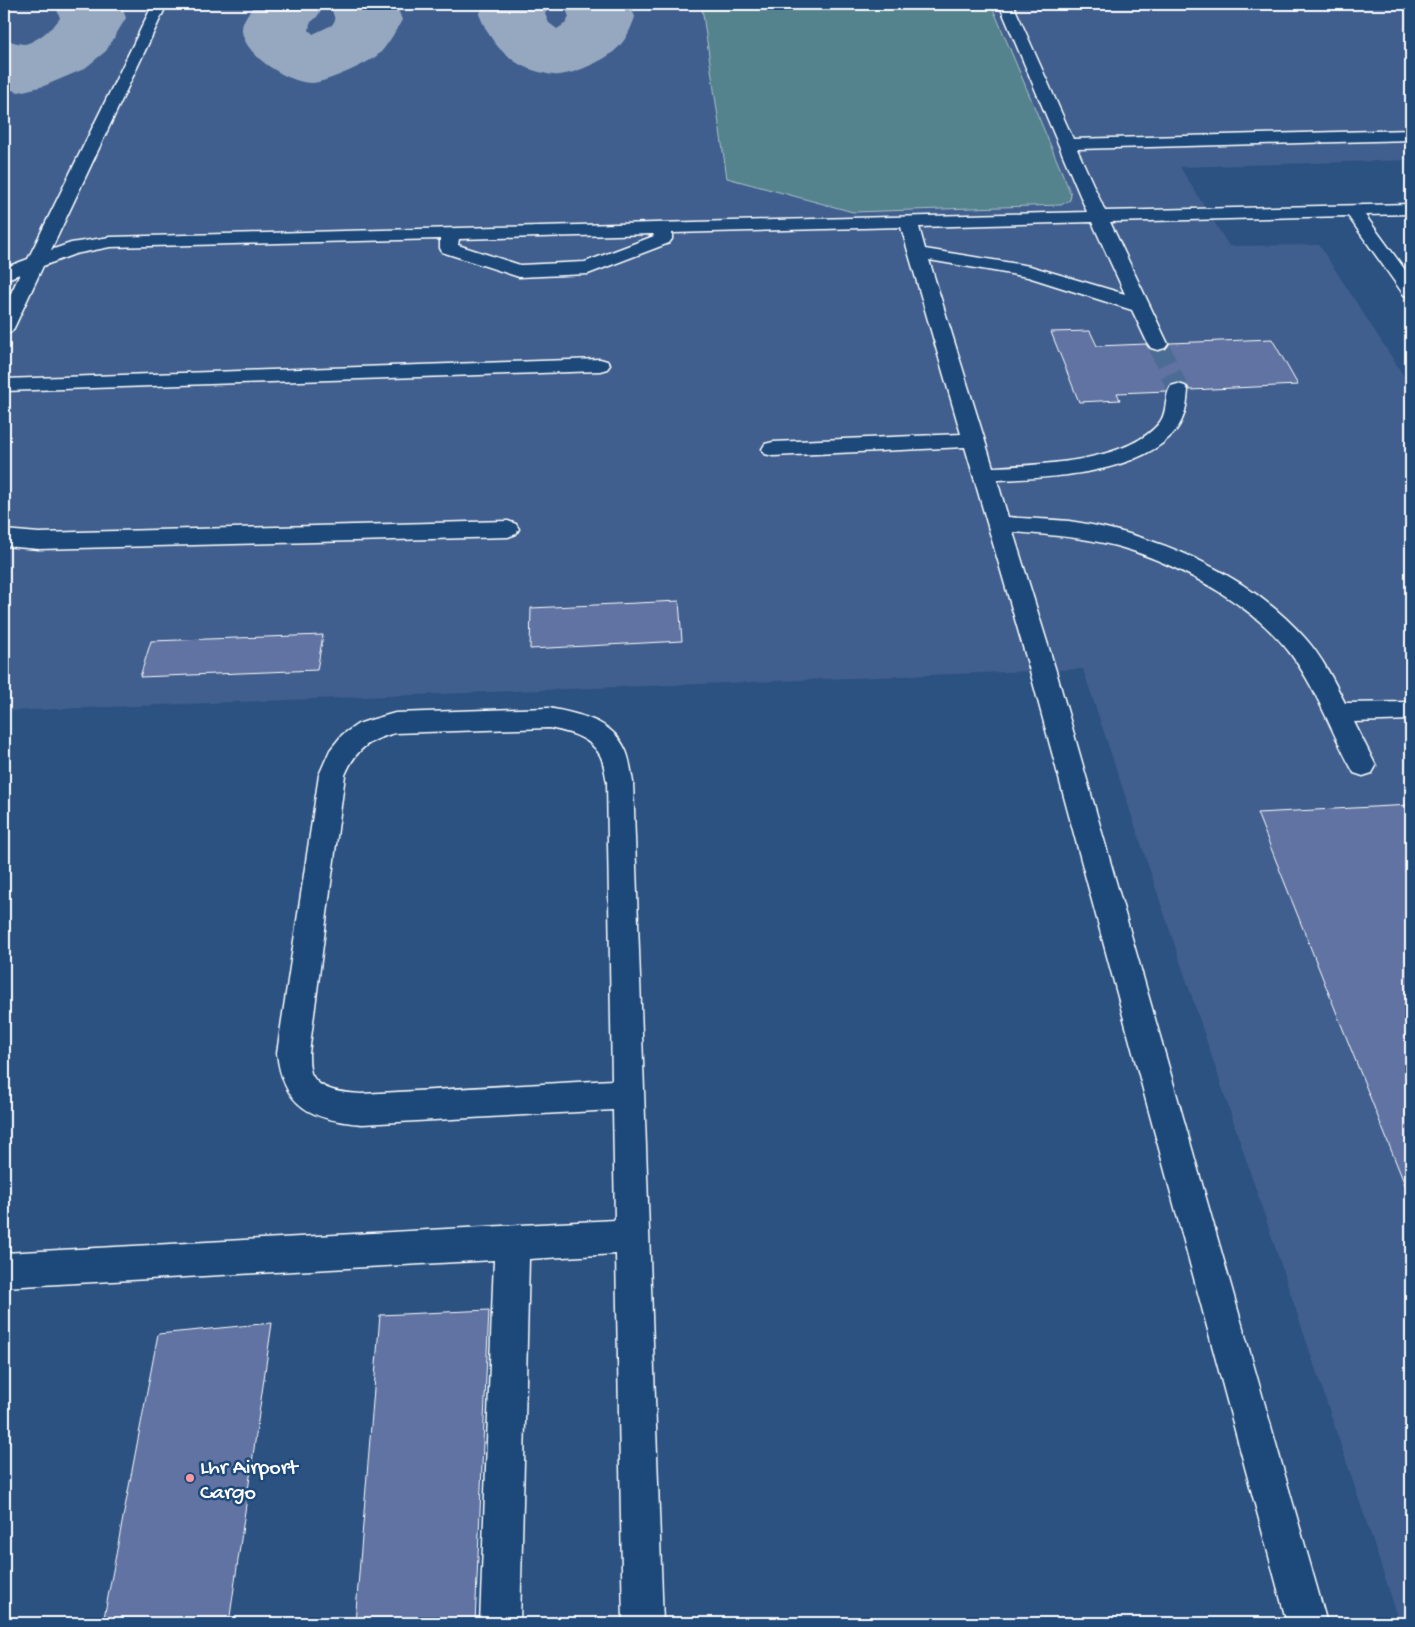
<svg xmlns="http://www.w3.org/2000/svg" width="1415" height="1627" font-family="'Gochi Hand',sans-serif">
  <style>
    .built { fill: #405f8e }
    .green { fill: #54838d; stroke: #aac1c6 }
    .lines { fill: none; stroke-linecap: round; stroke-linejoin: round }
    .taxiway { fill: #96a8c0; fill-rule: evenodd }
    .building { fill: #6173a2; stroke: #fff }
    .minor-tunnel { stroke: #4c6c95; stroke-width: 21; stroke-dasharray: 21 11; stroke-linecap: butt }
    .minor-casing { stroke: #fff; stroke-width: 3 }
    .minor { fill: #1f4a7a; fill-rule: evenodd }
    .poi-dot { fill: #ff9aa2; stroke: #1f4a7a; stroke-width: 2 }
    .labels { text-anchor: middle; stroke-width: 5; stroke-linejoin: round; paint-order: stroke }
    .near-poi-label { font-size: 22px; fill: #fff; stroke: #1f4a7a; text-anchor: start }
  </style>
  <rect width="100%" height="100%" fill="#2c5282"/>
  <filter id="ink" filterUnits="userSpaceOnUse"><feTurbulence type="fractalNoise" baseFrequency=".02" numOctaves="2"/><feDisplacementMap in="SourceGraphic" scale="10" xChannelSelector="R" yChannelSelector="G"/><feConvolveMatrix kernelMatrix="1 2 1 2 8 2 1 2 1" color-interpolation-filters="sRGB"/></filter>
  <g filter="url(#ink)">
    <polygon class="built" points="4,4 1411,4 1411,160 1180,167 1229,246 1319,245 1411,387 1411,1623 1400,1623 1083,669 4,711"/>
    <polygon class="green" points="811,4 991,4 1071,194 1070,200 1061,205 853,212 727,178 702,8"/>
    <g class="lines">
      <g class="taxiway">
        <path d="M55 4H121L126 18 106 51 84 69 44 86 19 92 4 88V39C9 40 18 44 24 44 35 43 54 27 60 18Z"/>
        <path d="M255 4H326L316 18 310 23 309 30 313 34 332 25 335 20 330 4H396L402 20C396 30 389 43 381 52 373 62 325 83 312 83 288 83 245 56 242 31 241 21 250 11 255 4Z"/>
        <path d="M486 4H552L545 14 549 23 557 29 566 23 569 17 564 4H630L635 17C626 43 616 54 591 65 581 70 569 74 558 75 552 76 545 73 539 72 509 64 490 43 479 14Z"/>
      </g>
    </g>
    <g class="building">
      <polygon points="1090,331 1097,346 1146,344 1150,350 1157,352 1166,349 1170,343 1272,339 1298,385 1190,390 1186,384 1177,382 1170,384 1167,391 1117,393 1120,400 1079,402 1051,332"/>
      <polygon points="679,601 682,641 530,649 531,608"/>
      <polygon points="323,635 317,670 140,677 151,641"/>
      <polygon points="1411,805 1411,1195 1409,1195 1257,813"/>
      <polygon points="489,1310 475,1623 355,1623 380,1315"/>
      <polygon points="272,1323 229,1623 103,1623 158,1334"/>
    </g>
    <g class="lines">
      <polyline class="minor-tunnel" points="1158,344 1178,390"/>
      <defs>
        <g id="minor">
          <path d="M153 4H167L51 250 71 243 110 237 1087 212 999 4H1013L1073 139 1411 130V140L1077 149 1105 211 1411 204V214L1365 215 1411 278V297L1404 295 1348 216 1110 222 1168 344 1165 348 1158 350 1151 348 1148 344 1132 310 1028 277 929 260 993 467C1040 465 1129 462 1160 422 1168 411 1164 396 1171 386L1178 384 1185 386 1188 390C1187 404 1185 418 1176 430 1141 474 1050 478 997 480L1008 517C1028 519 1049 519 1069 521 1156 534 1246 572 1305 638 1322 657 1334 681 1345 703L1411 702V720L1354 722 1376 766 1372 773 1363 776 1354 773C1332 734 1317 689 1290 653 1254 606 1188 570 1133 551 1094 538 1053 535 1013 532L1056 671 1327 1623H1287L1030 671 965 447 773 456 765 454 762 449 765 444 773 442 961 434 901 227 672 233V239L669 243 588 274 519 277 442 252 440 248V239L110 247 75 254 43 266 14 328 11 332 4 334V308L20 274 4 280V268L28 259ZM1092 222 1125 294 1030 266 925 249 919 227ZM653 234 654 236 585 262 520 265 458 245 459 239Z"/>
          <polygon points="600,359 607,361 610,365 607,369 600,371 4,391 4,379"/>
          <polygon points="508,521 516,524 519,529 516,534 508,537 39,549 4,546 4,530 39,533"/>
          <path d="M549 708C578 714 613 720 626 751 630 760 631 772 633 782L663 1623H623L616 1254 529 1259 520 1623H480L494 1260 4 1287V1253L615 1220 613 1110 362 1124C312 1120 283 1107 277 1053L319 775 330 750 342 735 358 724 367 721 395 713ZM549 728C568 732 589 736 600 755 604 762 605 774 607 782L612 1080 362 1094C345 1093 319 1092 311 1073 309 1067 309 1059 309 1053L345 775C356 749 369 740 395 733Z"/>
        </g>
      </defs>
      <use href="#minor" class="minor-casing"/>
      <use href="#minor" class="minor"/>
    </g>
  </g>
  <circle class="poi-dot" cx="190" cy="1478" r="5"/>
  <g class="labels">
    <g class="near-poi-label">
      <text x="200" y="1473">Lhr Airport<tspan x="200" dy="25">Cargo</tspan></text>
    </g>
  </g>
  <rect width="1415" height="1627" fill="none" stroke="#1f4a7a" stroke-width="20"/>
  <rect x="10" y="10" width="1395" height="1607" fill="none" stroke="#fff" stroke-width="2" filter="url(#ink)"/>
</svg>
